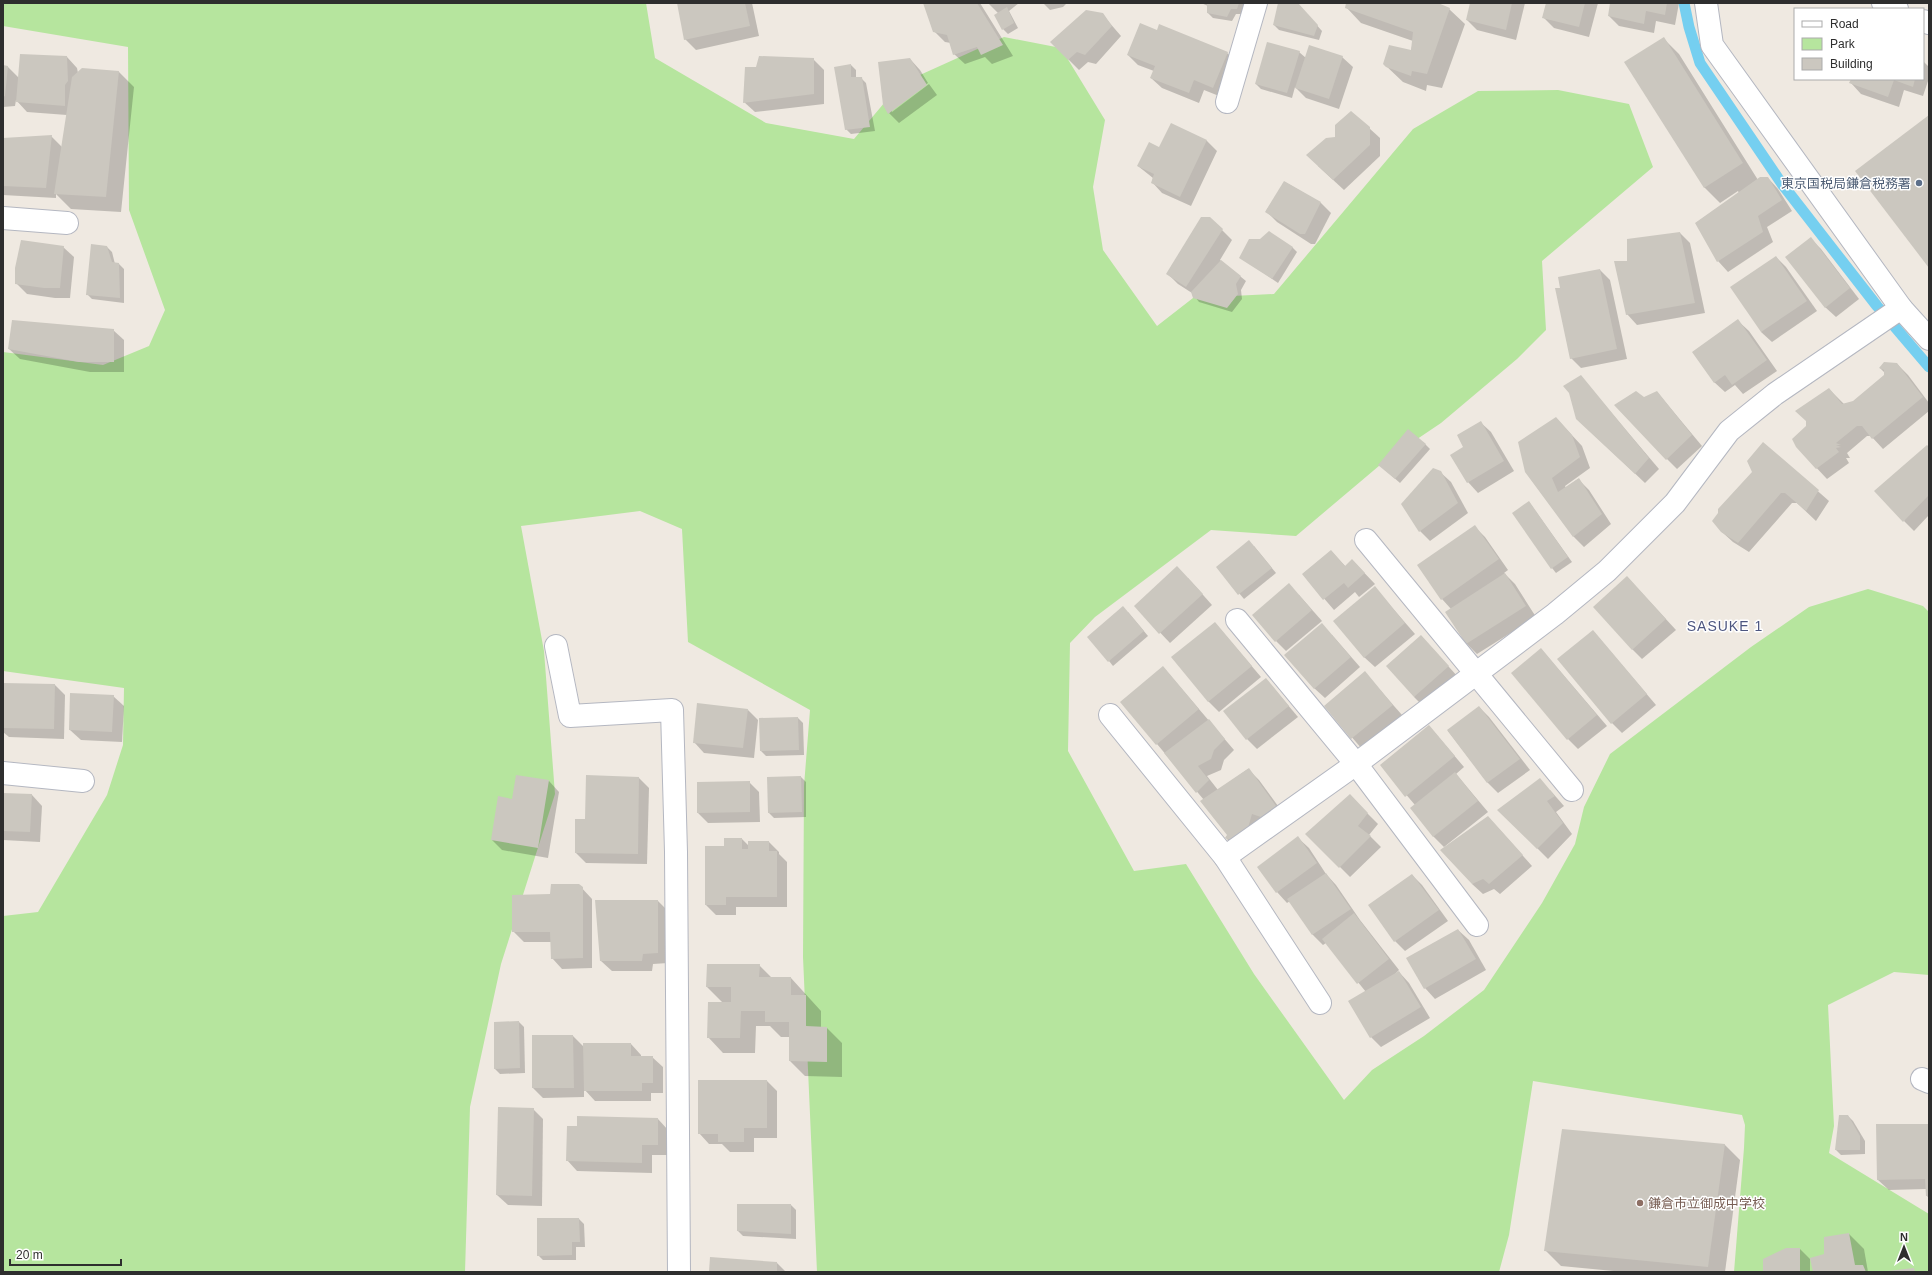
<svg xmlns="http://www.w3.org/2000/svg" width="1932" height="1275" font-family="Arial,'Noto Sans JP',sans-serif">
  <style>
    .green { fill: #b6e59e }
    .shadow { fill: #0003 }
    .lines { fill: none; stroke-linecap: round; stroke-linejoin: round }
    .stream { stroke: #75cff0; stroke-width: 11 }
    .building { fill: #cbc7bf }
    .minor-casing { stroke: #b4b7c1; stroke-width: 24 }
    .minor { stroke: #fff; stroke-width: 22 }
    .service-dot { fill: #5c6f8a; stroke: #fff; stroke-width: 1.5 }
    .education-dot { fill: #8d6e63; stroke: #fff; stroke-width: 1.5 }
    .labels { text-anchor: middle; stroke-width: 3; stroke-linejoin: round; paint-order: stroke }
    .service-label { font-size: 13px; fill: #4e5e75; stroke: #fff; text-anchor: end }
    .education-label { font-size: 13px; fill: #785e54; stroke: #fff; text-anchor: start }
    .neighbourhood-label { font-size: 14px; letter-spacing: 1px; fill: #4d5680; stroke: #fff }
  </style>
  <rect width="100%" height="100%" fill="#efe9e1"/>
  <polygon class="green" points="3,3 646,3 655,58 766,123 854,139 900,84 1004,37 1061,48 1105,120 1093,187 1103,250 1157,326 1193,298 1274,294 1413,129 1478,91 1558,90 1629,104 1653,167 1542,261 1546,330 1517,359 1441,423 1386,460 1296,536 1211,530 1095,617 1070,643 1068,751 1134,871 1186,864 1254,974 1344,1100 1372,1070 1424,1036 1484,990 1542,903 1575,844 1584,807 1610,754 1751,647 1809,607 1868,589 1923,606 1929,612 1929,975 1894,972 1828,1005 1834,1126 1829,1153 1929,1214 1929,1272 1734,1272 1744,1148 1745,1125 1742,1115 1533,1081 1509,1235 1499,1272 817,1272 803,957 804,786 810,710 688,642 682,529 640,511 521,526 544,651 555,794 501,964 470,1107 465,1272 3,1272 3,916 38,912 107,795 123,745 124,688 3,671 3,352 103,365 149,346 165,310 129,210 128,47 3,26"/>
  <g class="shadow">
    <polygon points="678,3 752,3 759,36 696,50 685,39"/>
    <polygon points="924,3 980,3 1013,56 992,64 985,57 965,64 954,54 951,43 945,42 934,31"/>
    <polygon points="988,3 1019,3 1009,11 1018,28 1008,34 1003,29 998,13"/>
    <polygon points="1043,3 1067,3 1063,7 1050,10"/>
    <polygon points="1201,3 1245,3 1242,14 1236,14 1232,21 1213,18 1208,13 1208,6"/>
    <polygon points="1279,3 1297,3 1322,31 1319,40 1279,30 1274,25"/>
    <polygon points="1347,3 1436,3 1449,9 1465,24 1442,88 1427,85 1426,91 1403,82 1384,64 1411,51 1413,41 1361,23 1346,7"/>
    <polygon points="1471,3 1525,3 1516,40 1477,30 1467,20"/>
    <polygon points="1547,3 1598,3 1589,37 1554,28 1543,17"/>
    <polygon points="1611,3 1679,3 1675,25 1656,21 1654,33 1619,26 1609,16"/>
    <polygon points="1102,14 1121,36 1096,64 1088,62 1079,70 1061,52"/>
    <polygon points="1157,31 1227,53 1238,63 1224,98 1204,90 1199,103 1162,88 1151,78 1154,71 1138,65 1128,55"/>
    <polygon points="1664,39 1679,54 1758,180 1768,178 1778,189 1792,211 1767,227 1773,242 1728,272 1718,261 1696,223 1739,193 1738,191 1720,203 1704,187"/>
    <polygon points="1299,52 1306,58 1342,57 1353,67 1339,109 1306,98 1295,87 1292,98 1261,89 1256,84"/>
    <polygon points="21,55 67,57 77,68 78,73 119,72 134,87 121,212 71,209 56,194 56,198 3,195 3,139 51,136 62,147 67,115 27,112 16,100 15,106 3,107 3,66 8,67 19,78"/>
    <polygon points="813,59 824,70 824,104 755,112 744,102 756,68"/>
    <polygon points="910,59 920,70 928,83 892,109 892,112 929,84 937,95 899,123 889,113"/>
    <polygon points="1923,61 1929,67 1929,78 1923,96 1904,90 1899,107 1861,94 1851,83 1852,79 1923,79"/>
    <polygon points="851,65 856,70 856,78 861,78 866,83 875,131 851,134 846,129 835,68"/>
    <polygon points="1171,124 1207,141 1217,151 1191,206 1162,193 1152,182 1153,178 1138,166 1160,149"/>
    <polygon points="1369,128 1380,138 1380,156 1344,190 1318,166 1336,138"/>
    <polygon points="1285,182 1321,203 1331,213 1315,244 1311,244 1277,222 1266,211"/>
    <polygon points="1210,218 1232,240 1220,260 1246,281 1241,290 1242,299 1232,312 1199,302 1192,293 1178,284 1168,274"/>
    <polygon points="1680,233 1690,243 1705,313 1637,325 1627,314 1628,262"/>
    <polygon points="1811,239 1821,249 1859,299 1836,317 1825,307"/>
    <polygon points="63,247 74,257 70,298 55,298 27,294 16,283"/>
    <polygon points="107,247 112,252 115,264 119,264 124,269 124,303 92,299 87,294"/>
    <polygon points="1292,247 1297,252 1278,283 1241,257"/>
    <polygon points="1776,257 1786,267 1817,311 1772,342 1761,332"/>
    <polygon points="1600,270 1610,280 1627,359 1581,368 1571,358 1561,289"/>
    <polygon points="1738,321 1749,331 1777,371 1743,394 1735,385 1725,392 1714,382"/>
    <polygon points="113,330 124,340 124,372 90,372 20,359 9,349"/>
    <polygon points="1897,364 1908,375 1929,403 1929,411 1883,449 1871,436 1867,436 1847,453 1850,458 1846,458 1849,463 1827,479 1797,447 1829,389 1844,404 1853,402 1885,376 1885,373 1880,368"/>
    <polygon points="1580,376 1659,469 1645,483 1588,429"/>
    <polygon points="1657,392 1702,446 1677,469 1667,459"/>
    <polygon points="1556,418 1582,446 1590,468 1565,486 1566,488 1578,479 1589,490 1611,524 1584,547 1574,537 1525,471"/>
    <polygon points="1480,422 1491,432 1514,471 1478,493 1468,482 1465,447"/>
    <polygon points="1763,443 1829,501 1816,521 1797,503 1792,503 1749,552 1733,542 1722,532 1753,472"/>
    <polygon points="1425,444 1430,449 1400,483 1384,469"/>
    <polygon points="1929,449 1929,515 1914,531 1904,521"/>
    <polygon points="1440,472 1451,482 1468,513 1430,541 1420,531"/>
    <polygon points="1529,502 1572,562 1556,573 1552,568"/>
    <polygon points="1475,527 1485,537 1508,570 1504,573 1515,584 1536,617 1477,654 1467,644 1446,612 1451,609 1442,599"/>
    <polygon points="1254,546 1276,573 1244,599 1217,567"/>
    <polygon points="1331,551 1346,567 1352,560 1375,584 1359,597 1355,592 1334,610 1303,574"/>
    <polygon points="1627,577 1676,630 1642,659 1632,649"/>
    <polygon points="1188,578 1212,605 1170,643 1135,606"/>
    <polygon points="1375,588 1415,634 1375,667 1364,657"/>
    <polygon points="1299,595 1322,621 1286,651 1276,641"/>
    <polygon points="1128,612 1148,636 1113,666 1109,661"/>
    <polygon points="1215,623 1261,677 1219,712 1208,701"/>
    <polygon points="1593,631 1656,705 1622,733 1612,723"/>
    <polygon points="1332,635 1360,667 1325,698 1314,688"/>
    <polygon points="1431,647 1458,677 1424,707 1414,697"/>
    <polygon points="1541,649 1607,726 1578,749 1568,739"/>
    <polygon points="1163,667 1234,750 1224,760 1221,770 1207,776 1218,790 1248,769 1259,780 1286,817 1236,848 1226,838 1228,834 1204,800 1157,744"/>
    <polygon points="1365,673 1402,715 1362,749 1325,706"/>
    <polygon points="1266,679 1298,717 1257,749 1247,739"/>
    <polygon points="3,684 55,685 65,695 64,739 9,737 3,732"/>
    <polygon points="71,694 113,696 124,706 122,742 81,740 70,730"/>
    <polygon points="1479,707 1489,717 1530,770 1498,793 1488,783 1448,731"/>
    <polygon points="748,710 758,720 754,758 704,753 694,742"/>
    <polygon points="798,718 803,723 804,755 766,756 761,751"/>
    <polygon points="1429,726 1464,767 1456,774 1488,812 1444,847 1433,836 1415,805 1381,765"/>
    <polygon points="801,777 806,782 806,817 774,818 769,813"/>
    <polygon points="639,778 649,788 647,864 586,863 576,853 586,820"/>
    <polygon points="549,781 559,792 548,858 502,850 492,840 513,800"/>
    <polygon points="749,782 759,792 760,822 708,823 698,813"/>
    <polygon points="1550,790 1564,806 1556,812 1572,834 1548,859 1499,810"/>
    <polygon points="3,794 32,795 42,806 40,842 3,840"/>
    <polygon points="1350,796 1378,824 1369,835 1381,847 1350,877 1307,834"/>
    <polygon points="1498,828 1532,866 1500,894 1494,889 1483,894 1472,884"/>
    <polygon points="1298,838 1309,848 1326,874 1336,885 1360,920 1399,970 1393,976 1399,972 1409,983 1430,1018 1381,1047 1371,1037 1366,992 1326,943 1323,945 1313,935 1290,901 1287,903 1277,892"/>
    <polygon points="725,839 742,839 749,846 769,842 779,852 779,854 787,862 787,907 736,907 736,915 716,915 706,905 725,847"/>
    <polygon points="1412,875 1422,885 1448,921 1405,951 1395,941"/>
    <polygon points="579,885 592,899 592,968 562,969 552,958 551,942 524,942 513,931 551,895"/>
    <polygon points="658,901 668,911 668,963 653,964 652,971 612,971 601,961"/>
    <polygon points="1458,930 1469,940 1486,970 1435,999 1425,988"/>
    <polygon points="759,965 772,978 791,978 821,1011 821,1027 827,1028 842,1043 842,1077 805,1076 790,1061 790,1037 781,1037 770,1026 756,1026 755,1053 723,1053 708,1037 723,1003 707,987"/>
    <polygon points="519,1022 524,1027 525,1073 500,1074 495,1069 495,1023"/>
    <polygon points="533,1036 573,1036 584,1047 631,1044 641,1055 641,1057 652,1057 663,1067 663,1093 651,1093 651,1101 595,1101 584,1089 584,1097 543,1098 533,1088"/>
    <polygon points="767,1081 777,1091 777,1138 754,1138 754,1152 730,1152 722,1144 709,1144 699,1133"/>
    <polygon points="533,1109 543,1119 542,1206 508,1205 497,1195"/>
    <polygon points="1848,1116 1853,1121 1865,1141 1865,1154 1841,1155 1836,1150"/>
    <polygon points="658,1119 668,1130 668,1155 652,1155 652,1173 577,1171 567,1160 578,1127"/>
    <polygon points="1877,1125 1929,1125 1929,1198 1927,1196 1926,1189 1889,1190 1878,1180"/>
    <polygon points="1563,1130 1725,1145 1740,1160 1725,1272 1624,1272 1561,1266 1545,1250"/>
    <polygon points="791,1205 796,1210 796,1239 743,1236 738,1231"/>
    <polygon points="538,1219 579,1219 584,1224 585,1247 576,1247 576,1260 543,1260 538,1255"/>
    <polygon points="1849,1234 1864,1249 1868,1272 1814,1272 1825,1255"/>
    <polygon points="1800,1249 1810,1259 1810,1272 1764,1272"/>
    <polygon points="777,1263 786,1272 710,1272"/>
  </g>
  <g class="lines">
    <polyline class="stream" points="1684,3 1689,27 1700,63 1782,184 1877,306 1929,367"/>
  </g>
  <g class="building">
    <polygon points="677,3 745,3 750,26 684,40"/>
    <polygon points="923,3 977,3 1003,45 981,55 977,47 953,55 947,35 933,32"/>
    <polygon points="1207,3 1239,3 1237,9 1231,9 1227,17 1207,13"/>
    <polygon points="1278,3 1298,3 1318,25 1314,36 1273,25"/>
    <polygon points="1346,3 1438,3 1450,8 1427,74 1412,71 1411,76 1386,67 1383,64 1389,45 1411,50 1413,32 1345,8"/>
    <polygon points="1470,3 1512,3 1506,30 1466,20"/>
    <polygon points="1546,3 1585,3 1579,27 1542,18"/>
    <polygon points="1610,3 1667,3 1665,15 1646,11 1644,24 1608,16"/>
    <polygon points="1007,7 1014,23 1002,30 994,15"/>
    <polygon points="1086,10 1103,13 1112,26 1085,55 1077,52 1068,60 1050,42"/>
    <polygon points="1140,23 1157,30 1159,24 1228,52 1213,88 1194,80 1189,93 1150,78 1155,66 1127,55"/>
    <polygon points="1664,37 1743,163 1704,188 1624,62"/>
    <polygon points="1267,42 1300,51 1287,93 1255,84"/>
    <polygon points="1309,45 1343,56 1329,99 1295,88"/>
    <polygon points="20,54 67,56 68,81 65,85 65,106 16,102"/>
    <polygon points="759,56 814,58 814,94 743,103 745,67 756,67"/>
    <polygon points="910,58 927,85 888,114 883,105 878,62"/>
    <polygon points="851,64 851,77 862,77 870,127 845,130 834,67"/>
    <polygon points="3,65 8,66 5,96 3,97"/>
    <polygon points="82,68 119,71 106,197 54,194 72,77"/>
    <polygon points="1851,79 1915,79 1913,87 1894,80 1888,97 1849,83"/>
    <polygon points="1351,111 1370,127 1370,145 1333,180 1306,155 1326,138 1335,137 1335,125"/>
    <polygon points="1929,115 1929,268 1855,171"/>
    <polygon points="1171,123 1207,140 1180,197 1151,183 1154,174 1137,166 1149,142 1159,147"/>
    <polygon points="52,135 46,188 3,186 3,138"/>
    <polygon points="1760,177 1768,177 1782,200 1758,216 1763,232 1717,262 1695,223"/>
    <polygon points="1284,181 1321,202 1305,234 1300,234 1265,212"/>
    <polygon points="1201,217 1210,217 1223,229 1186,287 1166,274"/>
    <polygon points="1269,231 1293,247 1272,279 1239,258 1249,239 1260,239"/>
    <polygon points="1680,232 1695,303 1626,315 1614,261 1627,261 1627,239"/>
    <polygon points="1811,237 1850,288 1825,308 1785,257"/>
    <polygon points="21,240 64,246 60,288 44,288 15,284 15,268"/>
    <polygon points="91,244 107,246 112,262 119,263 120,298 86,295"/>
    <polygon points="1776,256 1807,301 1761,332 1730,287"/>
    <polygon points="1221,260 1241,276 1236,284 1238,294 1227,308 1193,298 1191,292"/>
    <polygon points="1600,269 1617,349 1570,359 1555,288 1560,288 1558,277"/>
    <polygon points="1738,319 1767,360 1732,385 1725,375 1714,383 1692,352"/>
    <polygon points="12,320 114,329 114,362 79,362 8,349"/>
    <polygon points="1884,362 1897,363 1923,397 1872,439 1862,426 1857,426 1836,443 1841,445 1836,445 1841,447 1836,448 1839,452 1816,469 1796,447 1792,439 1806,426 1806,421 1795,411 1829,388 1842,404 1853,401 1884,375 1884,370 1879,368"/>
    <polygon points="1581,375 1649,458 1635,474 1576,419 1569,393 1563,386"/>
    <polygon points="1636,391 1644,397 1657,391 1692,435 1666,460 1614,405"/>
    <polygon points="1556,417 1572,435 1580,457 1552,478 1558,492 1579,478 1602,514 1573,537 1525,472 1518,442"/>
    <polygon points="1481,421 1504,461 1467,483 1450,455 1463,447 1457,435"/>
    <polygon points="1408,429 1426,444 1395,479 1378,465"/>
    <polygon points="1763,442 1819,490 1806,511 1785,493 1781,493 1738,543 1721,532 1712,521 1718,513 1718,509 1752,472 1747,461"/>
    <polygon points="1927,445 1929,447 1929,495 1903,522 1874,491"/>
    <polygon points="1433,468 1441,471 1458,503 1419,532 1401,504"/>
    <polygon points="1529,501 1568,557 1551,569 1512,513"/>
    <polygon points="1475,525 1499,559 1441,600 1417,565"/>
    <polygon points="1249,540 1272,568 1238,595 1216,567"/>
    <polygon points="1331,550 1345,566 1352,559 1365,573 1348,588 1344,583 1323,600 1302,574"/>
    <polygon points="1177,566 1203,594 1159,634 1134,606"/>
    <polygon points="1505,573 1526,606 1466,644 1445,612"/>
    <polygon points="1627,576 1666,619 1632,650 1593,607"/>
    <polygon points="1289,583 1312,610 1275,642 1252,615"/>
    <polygon points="1375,586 1405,623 1364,658 1333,621"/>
    <polygon points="1123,606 1144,631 1108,662 1087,637"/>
    <polygon points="1215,622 1252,666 1208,702 1171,657"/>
    <polygon points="1322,623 1351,657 1314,689 1284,655"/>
    <polygon points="1593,630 1647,694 1611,724 1557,659"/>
    <polygon points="1421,635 1449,666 1414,697 1386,666"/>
    <polygon points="1541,648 1597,715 1567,740 1511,673"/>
    <polygon points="1163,666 1199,709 1156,745 1120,702"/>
    <polygon points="1365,671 1393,705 1351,739 1324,706"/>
    <polygon points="1266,678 1289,706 1246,740 1223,711"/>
    <polygon points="3,683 55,684 54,729 3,728"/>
    <polygon points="70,693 114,695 112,732 69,730"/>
    <polygon points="697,703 748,709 743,748 693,743"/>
    <polygon points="1479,706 1520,759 1487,783 1447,730"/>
    <polygon points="798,717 799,750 760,751 759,718"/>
    <polygon points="1209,719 1225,739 1214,750 1211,759 1198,766 1209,780 1196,793 1164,753"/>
    <polygon points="1429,725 1455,756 1405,797 1380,765"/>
    <polygon points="1249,768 1276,806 1261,817 1252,814 1248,828 1234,841 1225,838 1227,835 1200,801"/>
    <polygon points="1455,772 1478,801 1433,837 1410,808"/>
    <polygon points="516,775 549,780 538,848 491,840 498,796 512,799"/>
    <polygon points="586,775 639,777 638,854 575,853 575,819 585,819"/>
    <polygon points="801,776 802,812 768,813 767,777"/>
    <polygon points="1540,778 1555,796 1547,801 1563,823 1537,849 1497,810"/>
    <polygon points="750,781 750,812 697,813 697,782"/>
    <polygon points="3,793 32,794 30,832 3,831"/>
    <polygon points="1350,794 1368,813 1358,826 1371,836 1339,868 1305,834"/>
    <polygon points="1488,816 1523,855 1489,884 1483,879 1472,884 1440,850"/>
    <polygon points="1298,836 1317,863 1276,893 1257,867"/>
    <polygon points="724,838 742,838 742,849 748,849 748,841 769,841 769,851 777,851 777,897 726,897 726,905 705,905 705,846 724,846"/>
    <polygon points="1326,873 1351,909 1312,935 1287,899"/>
    <polygon points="1412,874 1439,910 1394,942 1368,905"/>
    <polygon points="551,884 579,884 583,887 583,958 551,959 550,932 512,932 512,895 550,894"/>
    <polygon points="595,900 658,900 658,953 643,954 642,961 600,961"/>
    <polygon points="1354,913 1389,959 1357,984 1322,939"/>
    <polygon points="1458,929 1476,959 1424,989 1406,958"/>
    <polygon points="707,964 760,964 759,977 791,977 791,995 806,995 806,1026 827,1027 827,1062 789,1061 789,1022 765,1022 765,1011 741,1011 740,1038 707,1038 708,1002 731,1002 731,987 706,987"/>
    <polygon points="1399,971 1421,1007 1370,1038 1348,1001"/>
    <polygon points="519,1021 520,1068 494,1069 494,1022"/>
    <polygon points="532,1035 573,1035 574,1088 532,1088"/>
    <polygon points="583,1043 631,1043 631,1056 653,1056 653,1083 642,1083 642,1091 584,1091"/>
    <polygon points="698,1080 767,1080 767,1128 744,1128 744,1142 718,1142 718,1134 698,1134"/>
    <polygon points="498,1107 534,1108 532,1196 496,1195"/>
    <polygon points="1839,1115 1848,1115 1860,1136 1860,1150 1835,1150"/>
    <polygon points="577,1116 658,1118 658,1145 642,1145 642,1163 566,1161 567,1126 577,1126"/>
    <polygon points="1876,1124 1929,1124 1929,1196 1926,1196 1925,1179 1877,1180"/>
    <polygon points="1562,1129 1725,1144 1708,1267 1544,1251"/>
    <polygon points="737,1204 791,1204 791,1234 737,1231"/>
    <polygon points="537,1218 579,1218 580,1242 572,1242 572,1255 537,1256"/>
    <polygon points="1849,1233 1855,1265 1863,1265 1866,1272 1813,1272 1810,1258 1824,1254 1824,1237"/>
    <polygon points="1786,1248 1800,1248 1800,1272 1763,1272 1763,1259"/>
    <polygon points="710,1257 777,1262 777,1272 709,1272"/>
    <polygon points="1914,1268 1915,1272 1888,1272 1887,1271"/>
  </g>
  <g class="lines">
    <defs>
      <g id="minor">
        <polyline points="1706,3 1712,45 1901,308 1929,339"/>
        <polyline points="1883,3 1897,9"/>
        <polyline points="1923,21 1929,23"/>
        <polyline points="1227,102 1256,3"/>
        <polyline points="3,218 67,223"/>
        <polyline points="1366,540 1572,790"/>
        <polyline points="1237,620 1356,764 1477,925"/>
        <polyline points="556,646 570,716 672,710 676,852 679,1272"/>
        <polyline points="1110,715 1225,857 1320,1003"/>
        <polyline points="3,773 83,781"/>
        <polyline points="1225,857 1356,764 1555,614 1607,571 1675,503 1729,431 1775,394 1901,308"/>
        <polyline points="1922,1079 1929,1082"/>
      </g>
    </defs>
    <use href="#minor" class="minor-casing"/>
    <use href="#minor" class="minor"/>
  </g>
  <circle class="service-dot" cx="1919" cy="183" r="4"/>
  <circle class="education-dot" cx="1640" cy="1203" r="4"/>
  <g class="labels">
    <g class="service-label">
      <text x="1911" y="188">東京国税局鎌倉税務署</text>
    </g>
    <g class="education-label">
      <text x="1648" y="1208">鎌倉市立御成中学校</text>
    </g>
    <g class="neighbourhood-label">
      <text x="1725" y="631">SASUKE 1</text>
    </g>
  </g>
  <rect width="1932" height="1275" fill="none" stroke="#2e2e2e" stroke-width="8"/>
  <rect x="1794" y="8" width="130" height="72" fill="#ffffff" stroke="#ababab"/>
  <rect x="1802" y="21" width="20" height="6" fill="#ffffff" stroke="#ababab"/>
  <text x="1830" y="28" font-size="12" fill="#2e2e2e">Road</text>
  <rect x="1802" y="38" width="20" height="12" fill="#b6e59e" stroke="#ababab"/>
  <text x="1830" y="48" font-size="12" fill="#2e2e2e">Park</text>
  <rect x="1802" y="58" width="20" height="12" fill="#cbc7bf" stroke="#ababab"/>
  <text x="1830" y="68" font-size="12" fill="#2e2e2e">Building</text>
  <g transform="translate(1904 1247)" stroke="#ffffff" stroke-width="3" paint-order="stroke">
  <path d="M0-3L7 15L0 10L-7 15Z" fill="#2e2e2e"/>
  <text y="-6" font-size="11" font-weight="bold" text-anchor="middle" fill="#2e2e2e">N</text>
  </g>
  <path d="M10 1259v6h111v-6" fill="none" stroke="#2e2e2e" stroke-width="2"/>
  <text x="16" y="1259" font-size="12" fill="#2e2e2e" stroke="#ffffff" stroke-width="3" paint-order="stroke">20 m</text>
</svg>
